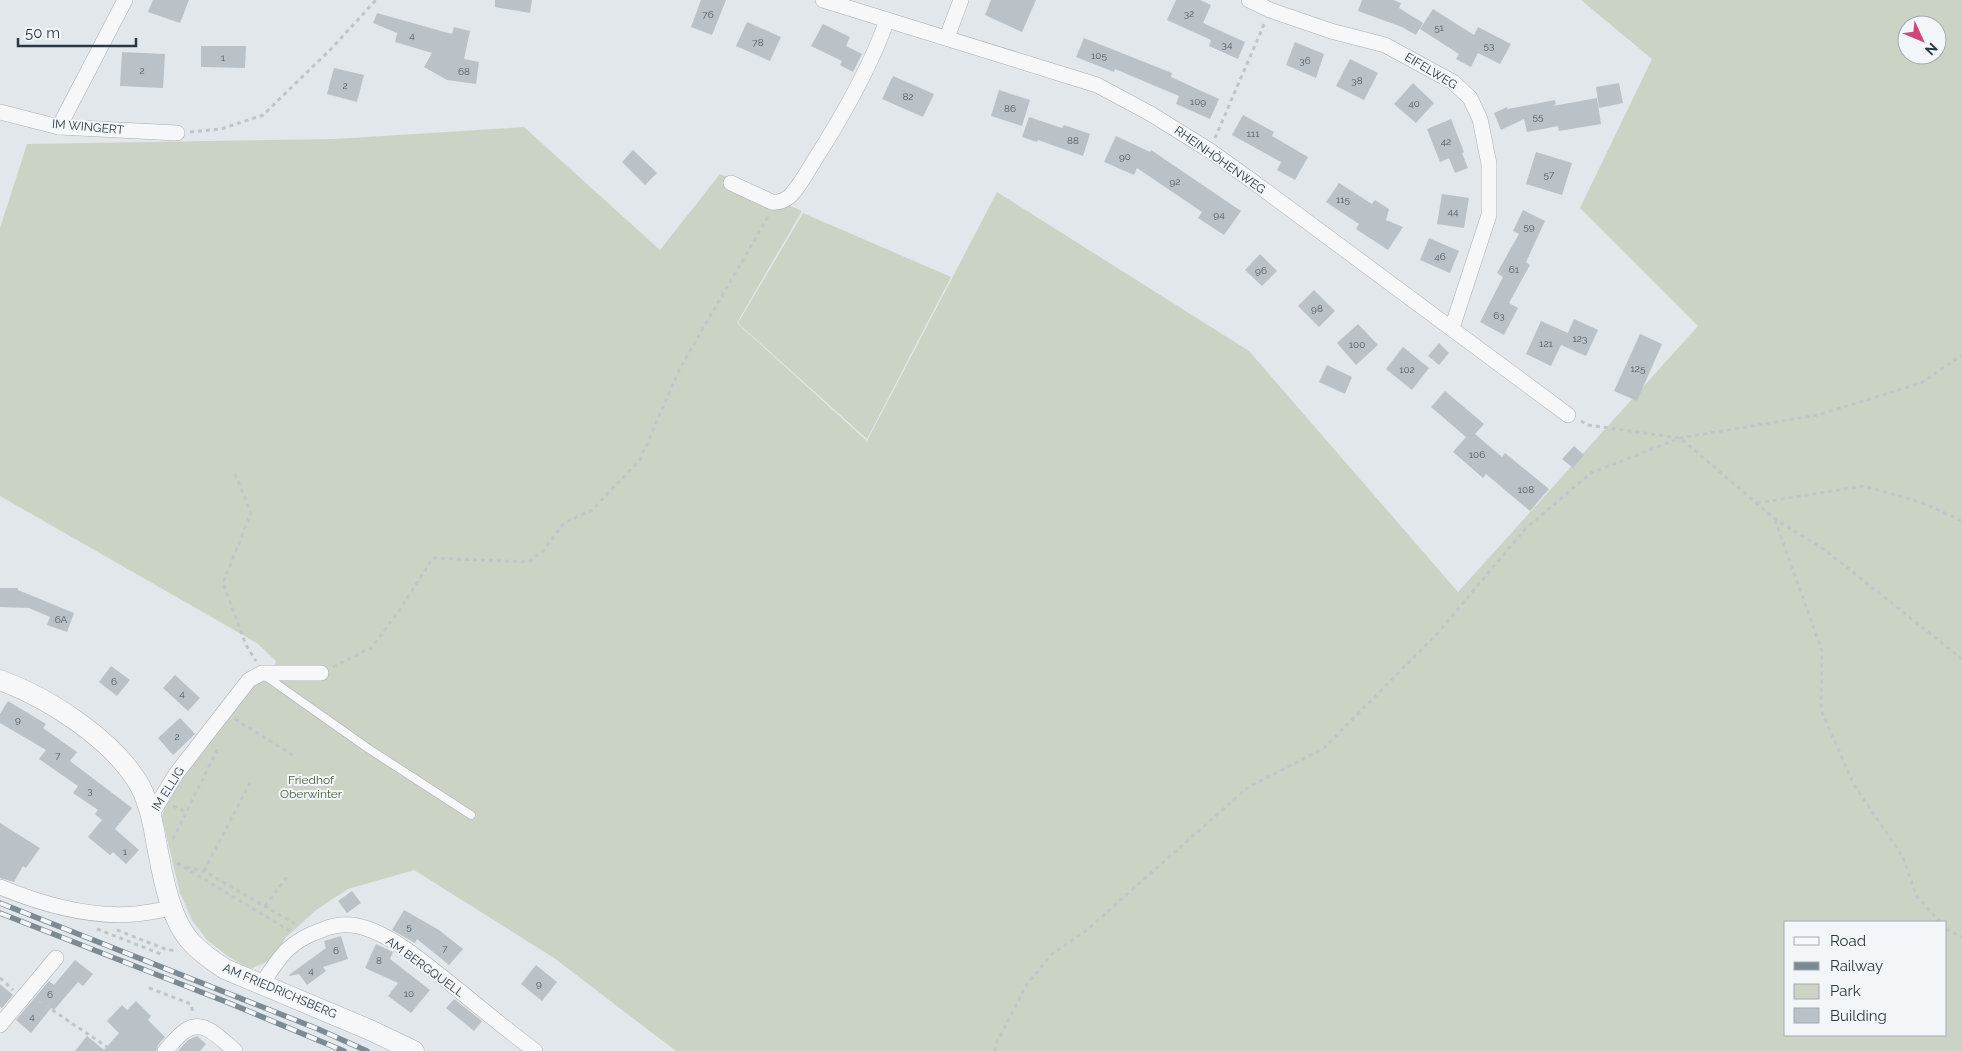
<svg xmlns="http://www.w3.org/2000/svg" width="1962" height="1051" viewBox="0 0 1962 1051" font-family="Raleway,sans-serif">
<rect width="100%" height="100%" fill="#e2e7eb"/>
<!-- green -->
<g fill="#cbd4c4" fill-rule="evenodd">
<path d="M1581 0H1962V1051H676L554 958 414 870 348 889 316 910 292 932 286 937 272 960 250 969 229 957 207 940 192 920 180 893 162 817 166 802 173 790 255 682 271 681 276 661 257 643 0 496V228L27 144 335 139 524 127 660 250 720 174 802 211 737 323 867 441 997 192 1249 351 1458 592 1698 326 1580 208 1652 59ZM1907 25H1937V55H1907ZM1786 922H1946V1035H1786Z"/>
<polygon points="803,213 951,277 867,439 738,323"/>
</g>
<!-- building -->
<g fill="#bac2c8">
<polygon points="153,0 189,0 180,23 148,12"/>
<polygon points="495,0 532,0 530,13 495,7"/>
<polygon points="701,0 726,0 712,35 691,27"/>
<polygon points="991,0 1036,0 1022,32 985,15"/>
<polygon points="1176,0 1200,0 1211,5 1203,23 1245,42 1238,59 1209,46 1211,40 1167,20"/>
<polygon points="1362,0 1393,0 1401,3 1399,8 1423,23 1416,35 1402,27 1358,11"/>
<polygon points="1433,9 1474,35 1478,27 1511,44 1500,64 1478,53 1471,67 1456,59 1459,54 1420,29"/>
<polygon points="377,13 452,34 454,27 470,31 464,59 479,62 476,84 447,80 424,67 432,53 395,42 397,33 373,23"/>
<polygon points="747,22 781,37 770,61 736,46"/>
<polygon points="823,24 850,37 846,46 862,54 853,72 840,65 842,61 811,46"/>
<polygon points="1084,38 1172,73 1171,77 1219,99 1210,119 1176,104 1179,96 1115,69 1114,72 1076,57"/>
<polygon points="1295,42 1324,54 1316,78 1286,65"/>
<polygon points="201,46 246,46 245,68 201,67"/>
<polygon points="122,52 165,54 163,88 120,86"/>
<polygon points="1350,59 1378,73 1364,100 1336,86"/>
<polygon points="334,68 364,75 357,102 327,94"/>
<polygon points="893,76 934,94 923,117 882,99"/>
<polygon points="1413,83 1434,103 1416,123 1394,104"/>
<polygon points="1619,83 1623,103 1599,108 1596,87"/>
<polygon points="999,90 1030,100 1022,126 991,116"/>
<polygon points="1597,98 1601,124 1559,131 1558,126 1527,132 1524,119 1501,130 1494,113 1507,107 1508,109 1555,100 1556,104 1553,106"/>
<polygon points="1243,115 1274,132 1272,136 1308,157 1295,180 1277,170 1281,162 1232,135"/>
<polygon points="1029,117 1062,128 1064,125 1090,134 1083,156 1038,140 1037,142 1022,137"/>
<polygon points="1451,119 1464,152 1462,153 1468,168 1455,173 1449,158 1440,162 1427,129"/>
<polygon points="1116,136 1150,152 1151,150 1241,211 1224,235 1198,218 1202,212 1137,168 1134,175 1104,162"/>
<polygon points="633,150 657,173 645,185 622,162"/>
<polygon points="1536,152 1572,163 1562,195 1526,184"/>
<polygon points="1339,183 1372,204 1375,200 1389,209 1386,220 1403,227 1388,250 1356,229 1359,224 1326,202"/>
<polygon points="1442,194 1469,198 1464,228 1437,224"/>
<polygon points="1523,210 1545,221 1526,262 1530,265 1509,303 1518,308 1504,335 1480,322 1503,277 1497,273 1519,234 1513,231"/>
<polygon points="1429,238 1459,251 1450,273 1420,260"/>
<polygon points="1260,254 1277,271 1262,286 1245,270"/>
<polygon points="1314,290 1335,311 1319,327 1298,306"/>
<polygon points="1574,319 1598,330 1586,356 1561,345 1551,366 1526,354 1541,321 1568,333"/>
<polygon points="1358,324 1378,345 1356,365 1337,343"/>
<polygon points="1640,334 1662,344 1637,401 1614,391"/>
<polygon points="1439,343 1449,353 1439,365 1428,356"/>
<polygon points="1403,347 1429,368 1412,390 1386,369"/>
<polygon points="1327,365 1352,377 1345,394 1319,382"/>
<polygon points="1445,391 1484,424 1475,434 1502,457 1505,453 1549,489 1530,511 1486,474 1483,478 1453,452 1466,437 1431,407"/>
<polygon points="1574,446 1584,455 1573,468 1562,459"/>
<polygon points="0,588 18,588 18,590 74,613 67,632 47,625 50,617 29,608 0,607"/>
<polygon points="111,666 130,680 117,696 99,682"/>
<polygon points="175,675 200,698 188,711 163,688"/>
<polygon points="8,701 46,724 43,728 77,752 70,761 132,808 115,829 139,850 126,864 113,852 110,855 88,837 102,820 95,814 98,810 73,793 78,786 39,759 46,750 0,723 0,714"/>
<polygon points="180,718 195,734 173,755 158,738"/>
<polygon points="0,823 40,848 26,868 23,866 14,882 0,878"/>
<polygon points="352,891 361,903 347,913 338,901"/>
<polygon points="404,910 439,930 463,949 449,965 417,939 415,943 392,930"/>
<polygon points="341,936 348,959 323,967 326,971 307,985 299,974 290,976 289,975 326,948 324,941"/>
<polygon points="376,944 393,952 390,959 430,990 411,1013 388,996 398,983 365,968"/>
<polygon points="75,960 93,974 83,986 78,982 54,1010 51,1008 31,1033 16,1020 49,981 54,985"/>
<polygon points="536,965 557,982 542,1001 521,984"/>
<polygon points="0,984 13,995 2,1008 0,1007"/>
<polygon points="454,999 482,1021 474,1031 446,1008"/>
<polygon points="136,1001 151,1016 148,1020 165,1037 158,1045 156,1051 75,1051 87,1036 104,1050 119,1033 107,1021 122,1005 127,1010"/>
<polygon points="197,1036 206,1044 200,1051 178,1051 188,1040"/>
</g>
<g fill="none" stroke-linecap="round" stroke-linejoin="round">
<defs>
<polyline id="service" points="264,675 369,749 471,815"/>
<g id="minor">
<polyline points="823,0 1097,85 1151,114 1209,150 1255,183 1568,415"/>
<polyline points="1249,0 1270,10 1331,31 1385,45 1453,82 1470,98 1480,119 1489,164 1489,215 1452,328"/>
<polyline points="947,37 961,0"/>
<polyline points="0,112 59,127 177,133"/>
<polyline points="59,127 125,0"/>
<path d="M731 183 772 202C779 203 785 200 790 196 800 186 807 172 814 161 842 117 870 69 887 20"/>
<polyline points="151,815 176,774 249,680 262,673 321,673"/>
<path d="M0 887C41 904 90 918 135 914 147 913 160 910 173 908"/>
<path d="M262 984C280 956 289 941 322 930 331 926 342 924 352 925 390 930 431 969 461 992 485 1012 510 1032 535 1051"/>
<polyline points="0,1025 56,958"/>
<path d="M165 1051C171 1045 177 1036 185 1031 203 1017 222 1040 235 1051"/>
</g>
<path id="tertiary" d="M0 680C49 698 114 740 140 786 149 803 153 822 156 841 162 872 169 919 192 943 202 954 213 961 225 969L370 1030 414 1051"/>
</defs>
<!-- service casing -->
<use href="#service" stroke="#a7afb5" stroke-width="9"/>
<!-- minor casing -->
<use href="#minor" stroke="#a7afb5" stroke-width="16"/>
<!-- tertiary casing -->
<use href="#tertiary" stroke="#a7afb5" stroke-width="21"/>
<!-- path -->
<g stroke="#c0c5ca" stroke-width="3" stroke-dasharray="4 4" stroke-linecap="butt">
<polyline points="190,132 221,129 263,115 331,49 376,0"/>
<polyline points="1215,138 1265,22"/>
<polyline points="1581,421 1588,425 1680,438 1775,519 1825,550 1962,659"/>
<polyline points="235,474 251,513 223,583 246,645 256,661"/>
<polyline points="1757,503 1864,486 1923,503 1962,521"/>
<polyline points="1775,520 1822,651 1821,710 1854,785 1903,857 1916,895 1940,922"/>
<polyline points="333,667 371,648 399,611 433,558 529,562 543,551 564,523 592,510 640,460 680,368 769,215"/>
<polyline points="235,719 294,756"/>
<polyline points="173,806 186,812"/>
<polyline points="173,839 219,746"/>
<polyline points="177,863 290,931"/>
<polyline points="186,867 204,871 297,925"/>
<polyline points="204,871 251,781"/>
<polyline points="265,906 287,877"/>
<polyline points="97,929 161,954"/>
<polyline points="1946,929 1962,937"/>
<polyline points="117,930 165,949 177,951"/>
<polyline points="0,978 13,990"/>
<polyline points="149,988 191,1004 193,1013"/>
<polyline points="39,1001 113,1051"/>
<polyline points="995,1051 995,1046 1027,984 1052,954 1087,930 1247,788 1324,748 1436,635 1526,528 1591,473 1680,438 1818,415 1921,383 1962,355"/>
</g>
<!-- service -->
<use href="#service" stroke="#f5f7f9" stroke-width="8"/>
<!-- minor -->
<use href="#minor" stroke="#f5f7f9" stroke-width="15"/>
<!-- tertiary -->
<use href="#tertiary" stroke="#f5f7f9" stroke-width="20"/>
<defs>
<g id="rail">
<polyline points="0,903 318,1029 367,1051"/>
<polyline points="0,913 229,1003 344,1051"/>
</g>
</defs>
<!-- rail casing -->
<use href="#rail" stroke="#7c8a94" stroke-width="5.5"/>
<!-- rail -->
<use href="#rail" stroke="#f2f6f8" stroke-width="4" stroke-dasharray="11" stroke-linecap="butt"/>
</g>
<g text-anchor="middle" dominant-baseline="central" stroke-width="4" stroke-linejoin="round" paint-order="stroke">
<!-- number labels -->
<g font-size="10" fill="#4e5a64">
<text x="1189" y="13">32</text>
<text x="708" y="14">76</text>
<text x="1439" y="27">51</text>
<text x="412" y="35">4</text>
<text x="758" y="42">78</text>
<text x="1227" y="44">34</text>
<text x="1489" y="45">53</text>
<text x="1099" y="55">105</text>
<text x="223" y="57">1</text>
<text x="1305" y="60">36</text>
<text x="142" y="70">2</text>
<text x="464" y="71">68</text>
<text x="1357" y="80">38</text>
<text x="345" y="85">2</text>
<text x="908" y="96">82</text>
<text x="1198" y="101">109</text>
<text x="1414" y="103">40</text>
<text x="1010" y="108">86</text>
<text x="1538" y="116">55</text>
<text x="1253" y="133">111</text>
<text x="1073" y="140">88</text>
<text x="1446" y="141">42</text>
<text x="1125" y="156">90</text>
<text x="1549" y="174">57</text>
<text x="1175" y="181">92</text>
<text x="1343" y="199">115</text>
<text x="1453" y="211">44</text>
<text x="1219" y="214">94</text>
<text x="1529" y="226">59</text>
<text x="1440" y="256">46</text>
<text x="1514" y="269">61</text>
<text x="1261" y="270">96</text>
<text x="1317" y="308">98</text>
<text x="1499" y="315">63</text>
<text x="1580" y="338">123</text>
<text x="1546" y="343">121</text>
<text x="1357" y="344">100</text>
<text x="1638" y="368">125</text>
<text x="1407" y="369">102</text>
<text x="1477" y="454">106</text>
<text x="1526" y="489">108</text>
<text x="61" y="619">6A</text>
<text x="114" y="681">6</text>
<text x="182" y="693">4</text>
<text x="18" y="719">9</text>
<text x="177" y="736">2</text>
<text x="58" y="755">7</text>
<text x="90" y="790">3</text>
<text x="125" y="851">1</text>
<text x="409" y="926">5</text>
<text x="445" y="948">7</text>
<text x="336" y="950">6</text>
<text x="379" y="960">8</text>
<text x="311" y="970">4</text>
<text x="539" y="983">9</text>
<text x="409" y="993">10</text>
<text x="50" y="994">6</text>
<text x="32" y="1016">4</text>
</g>
<!-- street labels -->
<g font-size="12" fill="#2a3843" stroke="#f2f6f8">
<text transform="translate(1431 71) rotate(31)">EIFELWEG</text>
<text transform="translate(88 127) rotate(5)">IM WINGERT</text>
<text transform="translate(1220 160) rotate(35)">RHEINHÖHENWEG</text>
<text transform="translate(168 789) rotate(-58)">IM ELLIG</text>
<text transform="translate(425 967) rotate(36)">AM BERGQUELL</text>
<text transform="translate(280 991) rotate(23)">AM FRIEDRICHSBERG</text>
</g>
<!-- park labels -->
<g font-size="12" fill="#475e38" stroke="#f2f6f8">
<text x="311" y="780">Friedhof<tspan x="311" dy="14">Oberwinter</tspan></text>
</g>
</g>
<!-- legend -->
<rect x="1784" y="921" width="162" height="115" fill="#f2f6f8" stroke="#a2aab0"/>
<rect x="1794" y="937" width="25" height="8" fill="#f5f7f9" stroke="#a2aab0"/>
<text x="1830" y="946" font-size="15" fill="#2a3843">Road</text>
<rect x="1794" y="962" width="25" height="8" fill="#7c8a94" stroke="#a2aab0"/>
<text x="1830" y="971" font-size="15" fill="#2a3843">Railway</text>
<rect x="1794" y="984" width="25" height="15" fill="#cbd4c4" stroke="#a2aab0"/>
<text x="1830" y="996" font-size="15" fill="#2a3843">Park</text>
<rect x="1794" y="1008" width="25" height="15" fill="#bac2c8" stroke="#a2aab0"/>
<text x="1830" y="1021" font-size="15" fill="#2a3843">Building</text>
<!-- north arrow -->
<g transform="translate(1922 40) rotate(134)"><circle r="24" fill="#f2f6f8" stroke="#a2aab0"/>
<path d="M0-4L9 19L0 12L-9 19Z" fill="#ce4978"/>
<text y="-8" font-size="14" font-weight="bold" text-anchor="middle" fill="#2a3843">N</text>
</g>
<!-- scale -->
<path d="M18 38v8h118v-8" fill="none" stroke="#2a3843" stroke-width="2.5"/>
<text x="25" y="38" font-size="15" fill="#2a3843" stroke="#f2f6f8" stroke-width="4" paint-order="stroke">50 m</text>
</svg>
